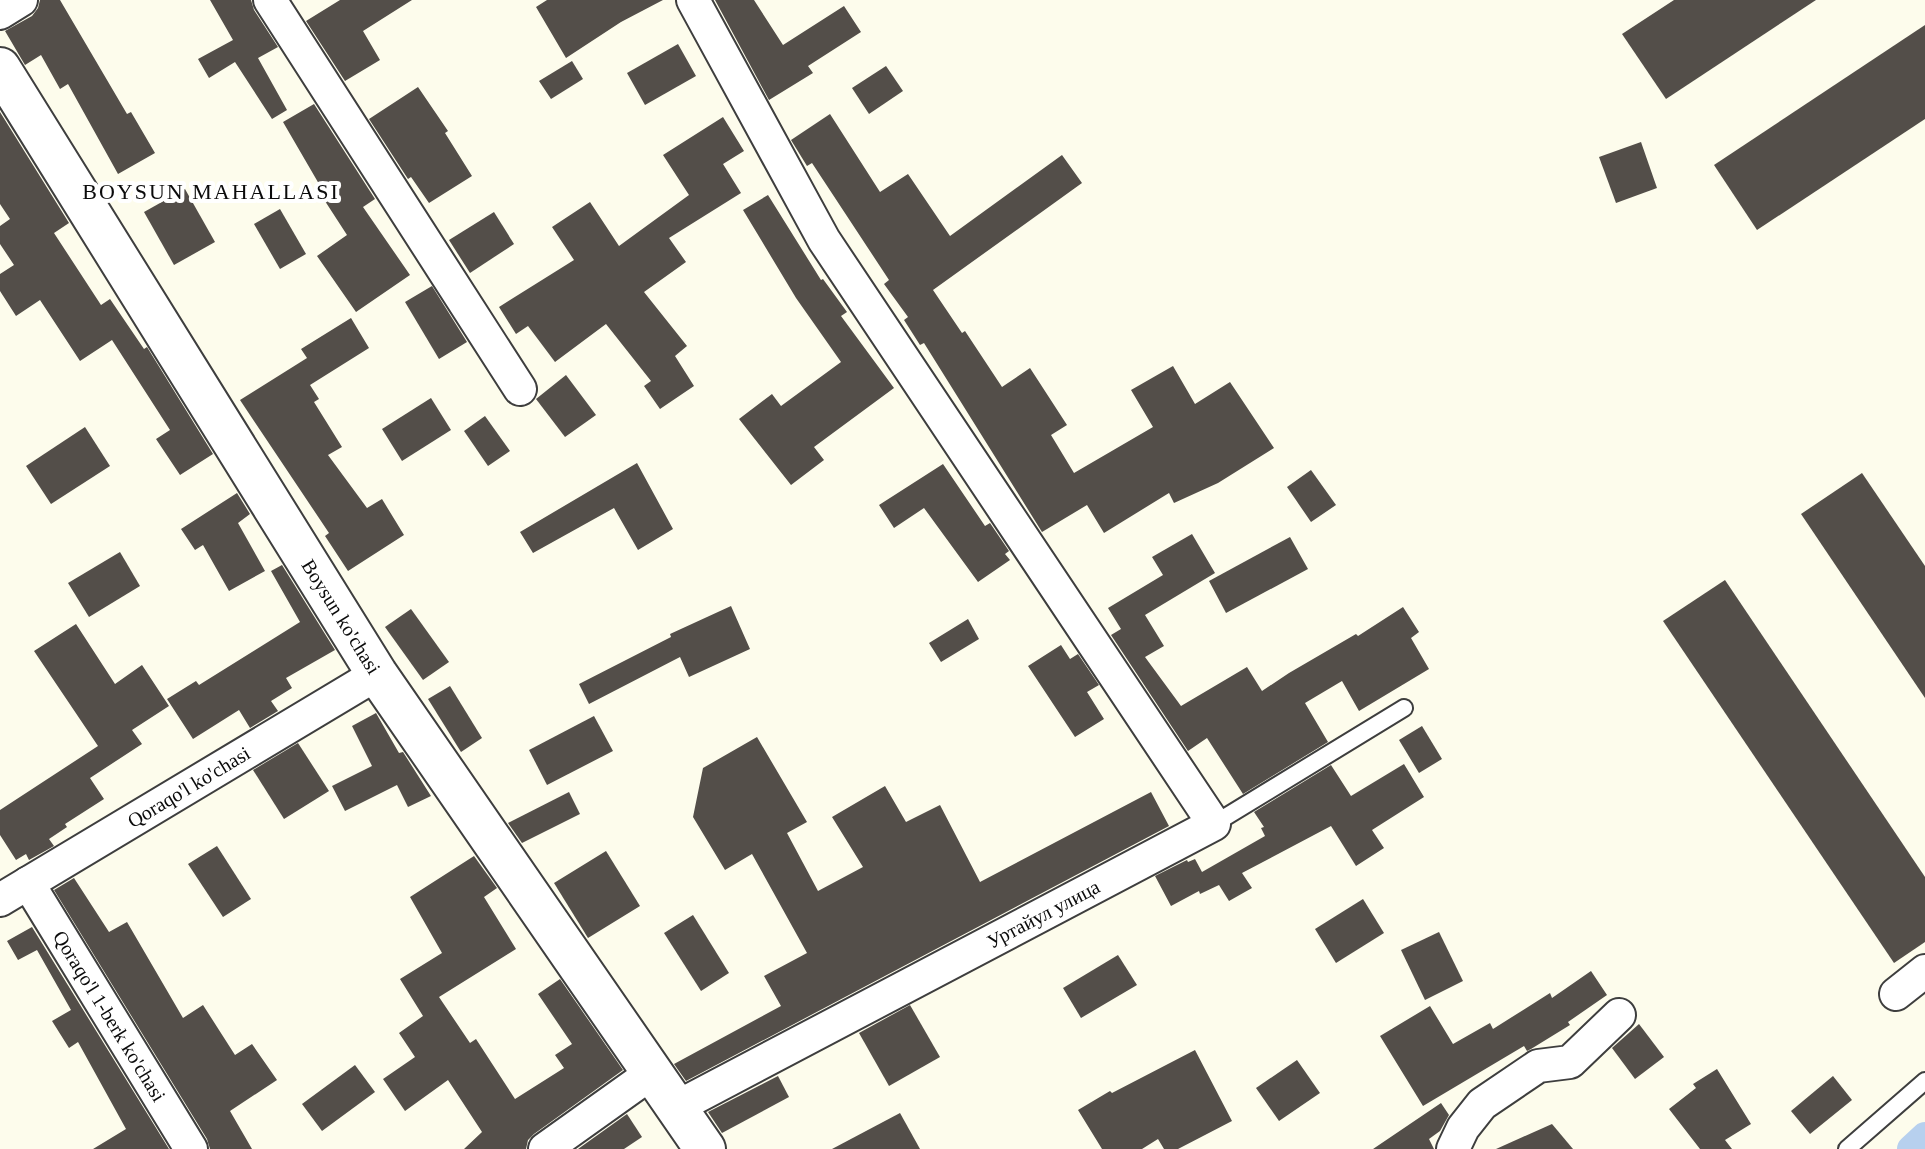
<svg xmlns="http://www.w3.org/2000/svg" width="1925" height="1149" viewBox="0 0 1925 1149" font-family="'Times New Roman',serif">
<rect width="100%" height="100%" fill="#fdfcec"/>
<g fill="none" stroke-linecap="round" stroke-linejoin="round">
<!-- canal -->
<polyline stroke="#b7d0ee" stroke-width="28" points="1911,1149 1925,1136"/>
</g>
<!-- building -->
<g fill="#534e49">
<polygon points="40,0 60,0 127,114 131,112 155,153 118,174 68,84 60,89 41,55 25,65 5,31 32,16 38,8"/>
<polygon points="210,0 251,0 254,10 278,47 258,58 287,110 272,119 235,62 209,78 198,59 233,40"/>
<polygon points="340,0 412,0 363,31 380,60 345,81 306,21"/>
<polygon points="547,0 663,0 621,22 566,58 536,7"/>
<polygon points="715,0 754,0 783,45 844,6 861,32 808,66 813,73 769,100"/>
<polygon points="1674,0 1816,0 1666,99 1622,34"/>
<polygon points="1925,25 1925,119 1757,230 1714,165"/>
<polygon points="678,44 696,76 645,105 627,73"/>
<polygon points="572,61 583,79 551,99 539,81"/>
<polygon points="886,66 903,91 869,114 852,88"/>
<polygon points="418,87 448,131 445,133 472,176 429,203 411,177 408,179 369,119"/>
<polygon points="314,104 375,199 363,207 410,275 356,312 317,256 347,235 323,198 326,196 283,122"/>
<polygon points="0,112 69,223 54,233 101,305 110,299 144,349 147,347 213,454 180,475 156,439 170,430 112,340 80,361 40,300 16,316 0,291 0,274 14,265 0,244 0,226 10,219 0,204"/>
<polygon points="830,114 880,192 908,174 950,236 1062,155 1082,183 933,290 962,333 965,331 1002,387 1030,368 1067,425 1051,435 1074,473 1153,427 1131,390 1173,366 1195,404 1230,382 1274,448 1218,483 1174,503 1169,493 1104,533 1087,505 1042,532 924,343 920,345 904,320 908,317 884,284 889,280 812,163 807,166 791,140"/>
<polygon points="723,117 744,151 723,164 741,193 669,238 686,262 644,292 687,346 675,356 694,386 660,409 644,386 651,381 606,324 555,362 528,326 516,334 499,307 574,260 552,227 590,202 619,246 689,195 663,155"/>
<polygon points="1641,142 1657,188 1616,203 1599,157"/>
<polygon points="185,189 215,242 174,265 144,212"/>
<polygon points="768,195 821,280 823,279 847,312 841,316 894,388 814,447 824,460 791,485 739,419 772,394 781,406 841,362 796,298 743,210"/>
<polygon points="280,209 306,254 280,269 254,224"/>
<polygon points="494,212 514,244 470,273 449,240"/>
<polygon points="432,286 467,342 439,359 405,302"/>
<polygon points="351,318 369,348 310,385 319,399 314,402 342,447 328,455 367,508 382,499 404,535 348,571 325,536 329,533 240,400 307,358 301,349"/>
<polygon points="566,375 596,415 565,437 536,399"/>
<polygon points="431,398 451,430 402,461 382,429"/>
<polygon points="485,416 510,451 488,466 464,431"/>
<polygon points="85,427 110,466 51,504 26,466"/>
<polygon points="637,463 673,529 638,550 614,508 533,553 520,532"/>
<polygon points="943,464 985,526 990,523 1009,551 1005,554 1010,560 978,582 924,508 894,528 879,505"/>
<polygon points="1311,470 1336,505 1311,522 1287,487"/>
<polygon points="1862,473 1925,566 1925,698 1801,514"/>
<polygon points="237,493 250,514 238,523 265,571 229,591 203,545 195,550 181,529"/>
<polygon points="1192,534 1215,573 1145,615 1164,646 1145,657 1181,706 1247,667 1262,691 1289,673 1356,634 1358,636 1403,607 1419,632 1411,638 1429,669 1359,711 1342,681 1305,703 1328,742 1243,794 1207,738 1188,751 1111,635 1121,629 1108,608 1163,575 1152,557"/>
<polygon points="1290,537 1308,569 1226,613 1209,581"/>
<polygon points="120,552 140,586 89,617 68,583"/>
<polygon points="282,565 335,650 286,678 292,688 271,701 278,711 250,728 239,710 193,739 167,699 196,681 199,685 300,622 271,571"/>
<polygon points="1725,580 1925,877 1925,942 1894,963 1663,621"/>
<polygon points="731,606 750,649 689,677 680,657 589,704 579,684 671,637 670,634"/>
<polygon points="411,609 449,662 423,680 385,627"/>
<polygon points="968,619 979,639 941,662 929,643"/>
<polygon points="76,624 115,684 142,665 169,706 132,730 142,744 90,778 104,799 65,824 67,827 49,839 54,846 29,860 26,854 16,860 0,835 0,810 98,746 34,651"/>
<polygon points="1061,645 1070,659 1078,654 1099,685 1087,692 1104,719 1075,737 1028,666"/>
<polygon points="450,686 482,738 461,752 428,699"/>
<polygon points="376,713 399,753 403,752 431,796 408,807 397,785 345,811 332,786 372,766 352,726"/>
<polygon points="594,716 613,751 547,785 529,750"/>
<polygon points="1422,726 1442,759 1419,773 1399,740"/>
<polygon points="757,737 807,822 787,833 818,891 863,867 832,817 885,786 906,822 940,805 980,882 1151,792 1169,826 686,1081 674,1064 781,1006 764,976 807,953 752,854 725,870 693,817 703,768"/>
<polygon points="298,743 329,791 284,819 253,770"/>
<polygon points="1404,764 1424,797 1372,830 1384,848 1356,866 1331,826 1242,873 1252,888 1229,901 1219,885 1200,894 1199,891 1171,906 1155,876 1187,860 1188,862 1195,859 1202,872 1265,836 1261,828 1264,827 1254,812 1331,765 1351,796"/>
<polygon points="569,792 580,814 522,843 508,823"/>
<polygon points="217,846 251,899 223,917 188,864"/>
<polygon points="606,851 640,906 588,938 554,883"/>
<polygon points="474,856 497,888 484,897 516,949 439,997 470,1043 476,1039 515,1099 564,1068 555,1055 572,1044 538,994 560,979 623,1070 534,1134 528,1140 526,1149 464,1149 482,1132 448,1080 405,1111 383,1079 415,1057 399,1033 423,1016 400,979 442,953 410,897"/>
<polygon points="74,878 109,932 127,922 183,1018 203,1005 235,1055 252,1044 277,1080 230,1111 252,1149 210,1149 207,1139 54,890"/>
<polygon points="1363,899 1384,933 1336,963 1315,929"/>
<polygon points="693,915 729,973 701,991 664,933"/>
<polygon points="32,927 169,1149 93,1149 126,1129 78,1042 69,1048 52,1021 71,1010 37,950 18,960 7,941"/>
<polygon points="1439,932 1463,981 1425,1000 1401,950"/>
<polygon points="1118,955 1137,985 1081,1018 1063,988"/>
<polygon points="1591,971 1607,995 1568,1022 1570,1025 1531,1049 1527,1051 1524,1046 1423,1106 1380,1036 1430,1006 1453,1044 1490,1023 1493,1029 1550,993 1552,998"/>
<polygon points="910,1005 940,1057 889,1086 859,1033"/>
<polygon points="1639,1024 1664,1057 1635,1079 1612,1048"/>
<polygon points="1195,1050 1232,1121 1178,1149 1164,1149 1158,1139 1142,1149 1102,1149 1078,1110 1110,1091 1112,1093"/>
<polygon points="1297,1060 1320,1093 1279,1121 1256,1088"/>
<polygon points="355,1065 375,1092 322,1131 302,1104"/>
<polygon points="1717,1069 1751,1124 1725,1140 1732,1149 1700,1149 1669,1109 1696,1088 1693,1084"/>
<polygon points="778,1076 789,1097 722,1133 708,1112"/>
<polygon points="1833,1076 1852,1100 1810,1134 1791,1111"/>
<polygon points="1441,1103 1449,1115 1440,1131 1429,1139 1434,1149 1373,1149"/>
<polygon points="900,1113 920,1149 832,1149"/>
<polygon points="627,1114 642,1137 624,1149 578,1149"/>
<polygon points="1552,1124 1573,1149 1496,1149"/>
</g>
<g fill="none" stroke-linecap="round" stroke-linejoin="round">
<defs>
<g id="service">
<polyline points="1214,824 1404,708"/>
<polyline points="1847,1149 1925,1081"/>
</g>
<g id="minor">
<polyline points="270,0 520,389"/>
<polyline points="0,13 21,0"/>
<path id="s1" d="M28 883 191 1149"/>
<path id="s2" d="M0 900 377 674"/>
<polyline points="1896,994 1925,971"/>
<path id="s3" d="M677 1107 1214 824 824 240 693 0"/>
<polyline points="545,1149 653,1072"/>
<polyline points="1453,1149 1463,1128 1482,1104 1538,1066 1570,1062 1619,1015"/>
</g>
<g id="tertiary">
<path id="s4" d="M0 68 377 674 705 1149"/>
</g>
</defs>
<!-- service casing -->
<use href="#service" stroke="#3e3e3e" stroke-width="20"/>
<!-- minor casing -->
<use href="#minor" stroke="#3e3e3e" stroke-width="36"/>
<!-- tertiary casing -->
<use href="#tertiary" stroke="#3e3e3e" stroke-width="44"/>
<!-- service -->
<use href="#service" stroke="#fff" stroke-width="16"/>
<!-- minor -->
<use href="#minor" stroke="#fff" stroke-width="32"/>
<!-- tertiary -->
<use href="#tertiary" stroke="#fff" stroke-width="40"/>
</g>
<g text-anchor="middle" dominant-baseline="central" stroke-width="8" stroke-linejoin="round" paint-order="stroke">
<!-- street labels -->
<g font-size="20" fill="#0b0b0b" stroke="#fff">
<text stroke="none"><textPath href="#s4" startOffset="646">Boysun ko'chasi</textPath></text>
<text stroke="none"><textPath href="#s2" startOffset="220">Qoraqo'l ko'chasi</textPath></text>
<text stroke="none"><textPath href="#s3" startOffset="414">Уртайул улица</textPath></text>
<text stroke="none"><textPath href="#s1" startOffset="156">Qoraqo'l 1-berk ko'chasi</textPath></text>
</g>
<!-- neighbourhood labels -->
<g font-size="22" letter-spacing="2" fill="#0b0b0b" stroke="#fff">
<text x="211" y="191">BOYSUN MAHALLASI</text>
</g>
</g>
</svg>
